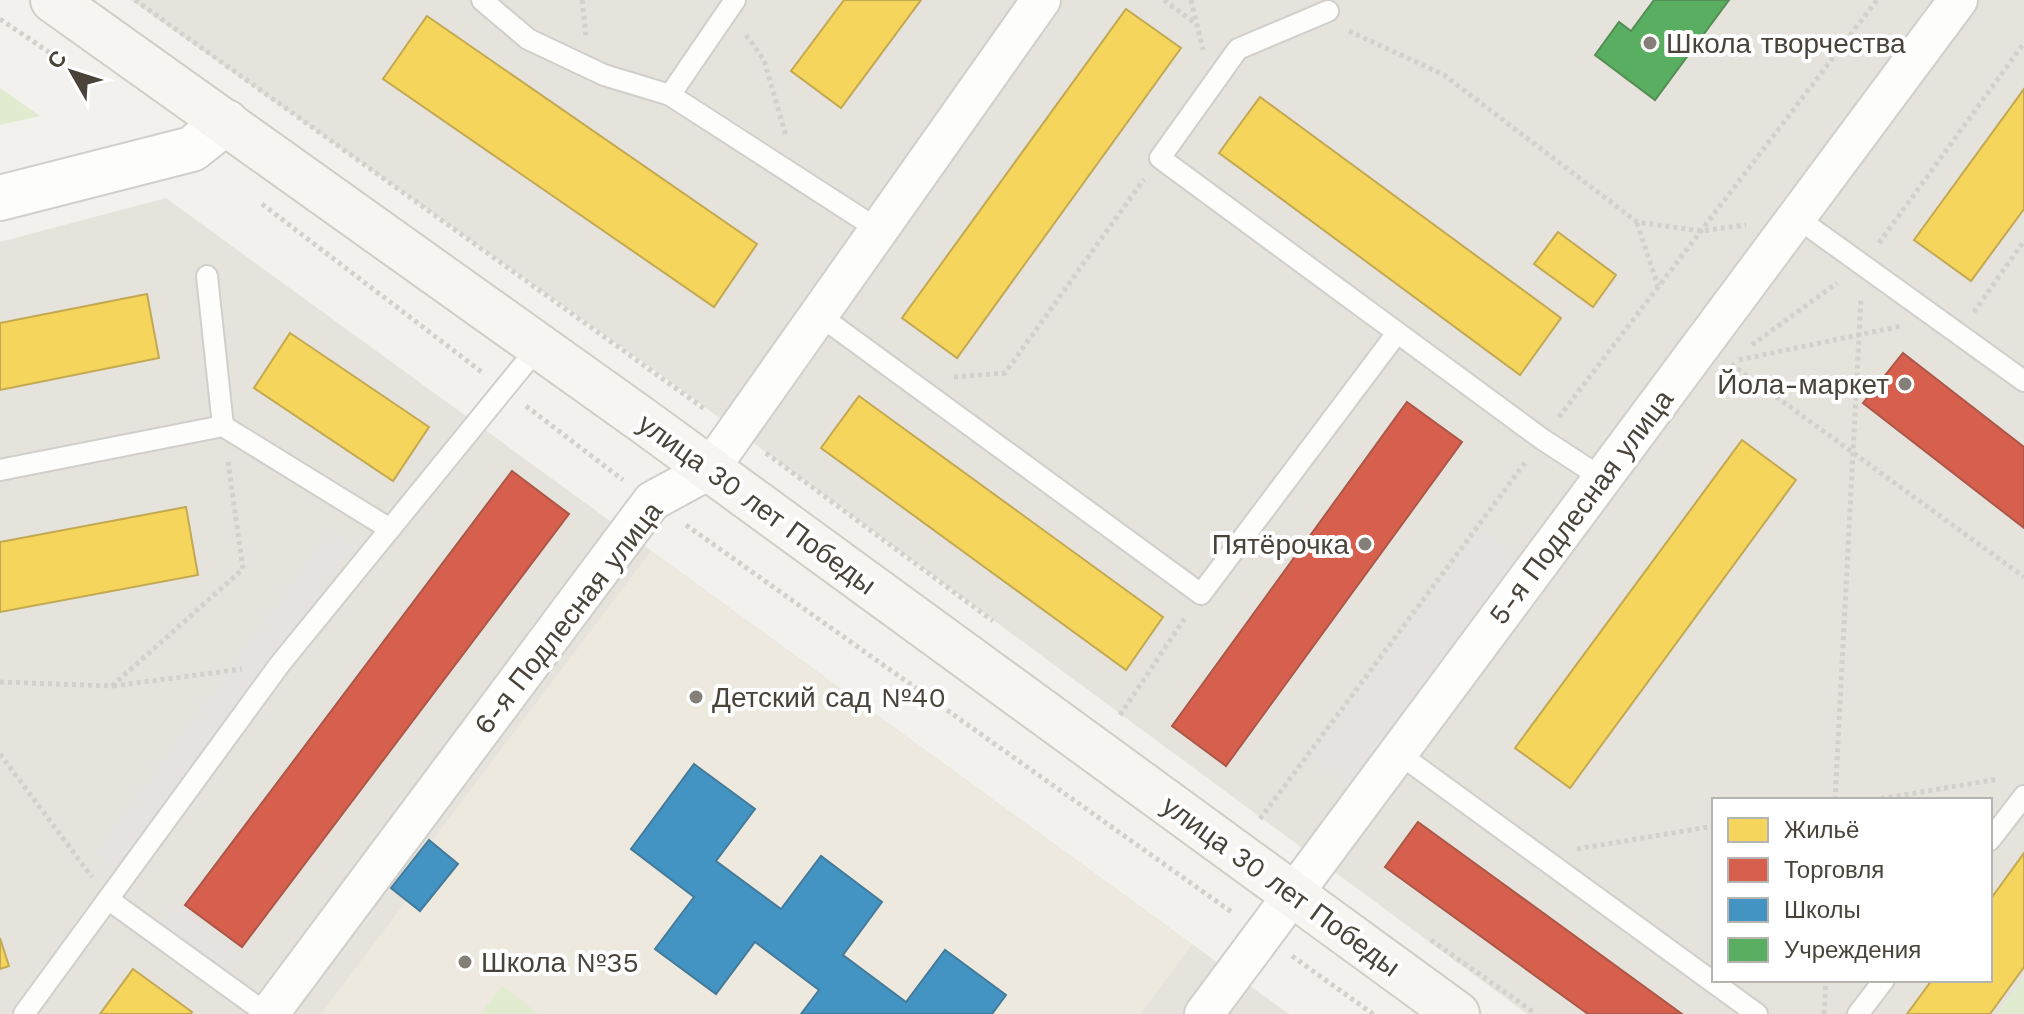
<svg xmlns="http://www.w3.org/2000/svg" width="2024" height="1014" viewBox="0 0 2024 1014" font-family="'Work Sans',sans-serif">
<rect width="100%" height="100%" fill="#f3f1ee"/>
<!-- residential -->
<g fill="#e6e3dc" fill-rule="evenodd">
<path d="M131 0H2024V977L1997 1014H1527L664 377ZM1714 800H1990V980H1714Z"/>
<polygon points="166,198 1192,944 1289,1014 0,1014 0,242"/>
</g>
<!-- education -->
<polygon fill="#ede9de" points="651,551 1192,944 1141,1014 321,1014 407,900 458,864 431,842"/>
<!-- green -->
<g fill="#e0ebd0">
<polygon points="0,88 40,116 0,125"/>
<polygon points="2024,977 2024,1014 1997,1014"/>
<polygon points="502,986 539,1014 481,1014"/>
</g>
<!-- parking -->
<g fill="#e5e2df">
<polygon points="1478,527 1536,568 1365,797 1306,757"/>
<polygon points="330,529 354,547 117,871 94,854"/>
<polygon points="177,904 245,956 230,976 161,924"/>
</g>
<!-- homes -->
<g fill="#f6d55c" stroke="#c2a952" stroke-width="2">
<polygon points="844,0 921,0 841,108 791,71"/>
<polygon points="1126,9 1181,48 957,358 902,318"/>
<polygon points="427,16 757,244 714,307 383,79"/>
<polygon points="2024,89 2024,209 1971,281 1914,240"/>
<polygon points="1260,97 1561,318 1520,375 1219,153"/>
<polygon points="1558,232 1616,275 1593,307 1534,264"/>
<polygon points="147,294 159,358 0,390 0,323"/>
<polygon points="290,333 429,427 393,481 254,388"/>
<polygon points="859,396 1163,617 1126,670 821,448"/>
<polygon points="1742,440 1796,480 1570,788 1515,748"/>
<polygon points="186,507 198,575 0,612 0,542"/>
<polygon points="2024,853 2024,967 1990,1014 1907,1014 1932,980 1990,980 1990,900"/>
<polygon points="0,938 9,966 0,969"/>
<polygon points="133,969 192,1012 191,1014 100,1014"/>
</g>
<!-- shops -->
<g fill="#d6604d" stroke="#ac5747" stroke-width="2">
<polygon points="1903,353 2024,447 2024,528 1863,403"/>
<polygon points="1407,402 1462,442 1226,766 1172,726"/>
<polygon points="512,471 569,514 242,947 185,905"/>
<polygon points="1418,822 1682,1014 1588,1014 1385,867"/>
</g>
<!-- schools -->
<g fill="#4393c3" stroke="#457b9a" stroke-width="2">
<polygon points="694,764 755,809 716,861 781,909 821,856 882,902 843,955 906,1002 945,950 1006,995 992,1014 801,1014 819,990 755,942 716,994 655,949 694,897 631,849"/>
<polygon points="429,840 458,864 420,911 391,888"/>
</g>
<!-- public -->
<polygon fill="#5aae61" stroke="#558e55" stroke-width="2" points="1654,0 1729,0 1655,100 1595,55 1619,22 1631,31"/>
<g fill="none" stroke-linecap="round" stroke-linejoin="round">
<defs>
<g id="service">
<polyline points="482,0 528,39 604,75 670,95 879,230"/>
<polyline points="1328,11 1238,49 1160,158 1542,439 1602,478"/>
<polyline points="670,95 735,0"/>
<polyline points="1796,217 2024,381"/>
<polyline points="819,315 1201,594 1397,333"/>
<polyline points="0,470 223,426"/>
<polyline points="390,529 539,346"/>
<polyline points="1398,753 1757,1014"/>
<polyline points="1990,840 2024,796"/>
<polyline points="109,900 267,1014"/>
<polyline points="24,1014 280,664 390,529 223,426 207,276"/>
<polyline points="1858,1014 1884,980"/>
</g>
<g id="minor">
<polyline points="269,1014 652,501 709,470 1041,0"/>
<polyline points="1204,1014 1958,0"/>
</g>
<polyline id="tertiary" points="0,198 192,149 226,122"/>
<polyline id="secondary" points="53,0 645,422 1457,1014"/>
</defs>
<!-- service casing -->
<use href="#service" stroke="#d1cfcb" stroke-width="24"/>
<!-- minor casing -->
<use href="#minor" stroke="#d1cfcb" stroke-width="42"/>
<!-- tertiary casing -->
<use href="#tertiary" stroke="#d1cfcb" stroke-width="48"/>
<!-- secondary casing -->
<use href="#secondary" stroke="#d1cec5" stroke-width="48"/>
<!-- path -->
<g stroke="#d3d1cc" stroke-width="5" stroke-dasharray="4 4" stroke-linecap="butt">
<polyline points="135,0 706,410"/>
<polyline points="582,0 586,35"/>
<polyline points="1164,0 1195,23"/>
<polyline points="1191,0 1203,50"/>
<polyline points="0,19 65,63"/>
<polyline points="1349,31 1444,75 1637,222 1701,231 1746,225"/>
<polyline points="746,35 764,60 786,136"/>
<polyline points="262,204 483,373"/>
<polyline points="1637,223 1658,286"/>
<polyline points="1879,243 2024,43"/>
<polyline points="1974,312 2024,241"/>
<polyline points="1752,345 1837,283"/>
<polyline points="1739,360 1901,326"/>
<polyline points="1731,364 2024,577"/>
<polyline points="954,377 1005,373 1144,179"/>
<polyline points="526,406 623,480"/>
<polyline points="1559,417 1877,0"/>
<polyline points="766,453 993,621"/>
<polyline points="686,525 1233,913"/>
<polyline points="0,682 112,686 243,569 228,462"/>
<polyline points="113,686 242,669"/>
<polyline points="1120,715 1185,618"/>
<polyline points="0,754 92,877"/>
<polyline points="1835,800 1861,298"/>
<polyline points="1873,800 1999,779"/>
<polyline points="1260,819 1527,460"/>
<polyline points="1577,849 1714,826"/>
<polyline points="1431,940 1536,1014"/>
<polyline points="1292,956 1373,1014"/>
<polyline points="1824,1014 1826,980"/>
</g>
<!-- service -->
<use href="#service" stroke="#fdfdfc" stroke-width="20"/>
<!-- minor -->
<use href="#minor" stroke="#fdfdfc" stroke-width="38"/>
<!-- tertiary -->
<use href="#tertiary" stroke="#fdfdfc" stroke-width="44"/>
<!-- secondary -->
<use href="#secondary" stroke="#f6f5f1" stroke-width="44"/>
</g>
<!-- markers -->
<g fill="#848079" stroke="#fff" stroke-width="3">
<circle cx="1650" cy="43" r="8"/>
<circle cx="1905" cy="384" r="8"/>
<circle cx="1365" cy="544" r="8"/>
<circle cx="696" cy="697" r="8"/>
<circle cx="465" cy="962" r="8"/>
</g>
<g text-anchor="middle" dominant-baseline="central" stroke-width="8" stroke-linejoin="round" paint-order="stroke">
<!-- poi labels -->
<g font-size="28" fill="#49433a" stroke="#fff" text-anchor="start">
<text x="1666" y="43">Школа творчества</text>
<text x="1889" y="384" text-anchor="end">Йола-маркет</text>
<text x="1349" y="544" text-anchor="end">Пятёрочка</text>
<text x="712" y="697">Детский сад №40</text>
<text x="481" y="962">Школа №35</text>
</g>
<!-- street labels -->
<g font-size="28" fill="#49433a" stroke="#fff">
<text transform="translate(757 504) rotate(36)">улица 30 лет Победы</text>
<text transform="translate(1581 507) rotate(-53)">5-я Подлесная улица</text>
<text transform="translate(568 618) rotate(-52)">6-я Подлесная улица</text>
<text transform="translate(1281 886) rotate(36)">улица 30 лет Победы</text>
</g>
</g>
<!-- legend -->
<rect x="1712" y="798" width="280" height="184" fill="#ffffff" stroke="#b6b4b0" stroke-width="2"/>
<rect x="1728" y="818" width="40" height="24" fill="#f6d55c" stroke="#b6b4b0" stroke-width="2"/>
<text x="1784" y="838" font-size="24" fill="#49433a">Жильё</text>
<rect x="1728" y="858" width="40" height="24" fill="#d6604d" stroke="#b6b4b0" stroke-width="2"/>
<text x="1784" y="878" font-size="24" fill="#49433a">Торговля</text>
<rect x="1728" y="898" width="40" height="24" fill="#4393c3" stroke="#b6b4b0" stroke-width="2"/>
<text x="1784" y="918" font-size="24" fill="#49433a">Школы</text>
<rect x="1728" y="938" width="40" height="24" fill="#5aae61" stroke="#b6b4b0" stroke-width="2"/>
<text x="1784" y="958" font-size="24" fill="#49433a">Учреждения</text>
<!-- north arrow -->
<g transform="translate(72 72) rotate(309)" stroke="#ffffff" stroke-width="6" paint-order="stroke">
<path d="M0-6L14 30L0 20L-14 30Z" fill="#49433a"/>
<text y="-12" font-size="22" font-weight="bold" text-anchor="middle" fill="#49433a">С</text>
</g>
</svg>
